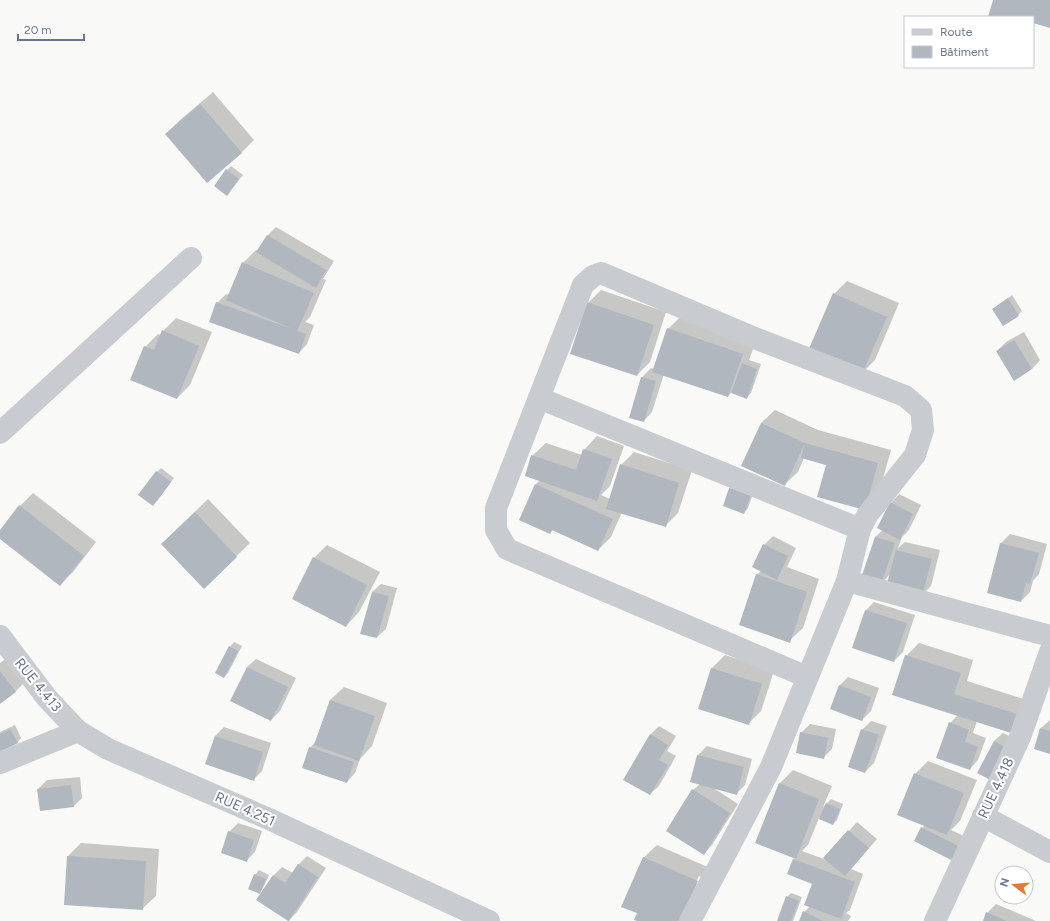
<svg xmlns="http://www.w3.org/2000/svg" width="1050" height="921" viewBox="0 0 1050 921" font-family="Figtree,sans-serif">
<rect width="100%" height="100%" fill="#f9faf8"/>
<!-- shadow -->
<g fill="#0003">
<polygon points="213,92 254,140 241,153 166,134 179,121"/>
<polygon points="231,166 243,175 231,190 227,170"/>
<polygon points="276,227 334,261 323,279 326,280 310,317 305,322 314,325 307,344 299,353 217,303 226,294 229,295 243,263 256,250 259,251 268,235"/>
<polygon points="847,281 899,303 875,360 862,373 834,294"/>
<polygon points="601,290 666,312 650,362 637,375 588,303"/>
<polygon points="1012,295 1022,311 1018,315 993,309"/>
<polygon points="681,316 756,341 749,360 761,364 751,393 747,397 732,392 728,396 664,374 652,412 644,421 630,417 642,377 651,368 654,369 668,329"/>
<polygon points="176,318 212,332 190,385 177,398 145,347 158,334 161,335 163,331"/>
<polygon points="1024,332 1040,360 1032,369 997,351 1006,342"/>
<polygon points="775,410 818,430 891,450 878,496 865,509 827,464 804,458 798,472 784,485 761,423"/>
<polygon points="597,436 624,446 610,486 601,495 610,499 621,465 634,452 692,470 678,513 665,526 622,512 611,537 598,550 553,530 550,533 520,520 536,484 540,480 532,456 546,443 582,455 584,450"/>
<polygon points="161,468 174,478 157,501 157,472"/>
<polygon points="734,484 754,491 748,508 744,513 730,488"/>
<polygon points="33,493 96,542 73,572 60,585 0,538 0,532 20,506"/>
<polygon points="899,494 921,505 909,530 902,537 898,548 905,542 940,550 931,586 922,595 890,574 881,584 875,537 883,530 891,503"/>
<polygon points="208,499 250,543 204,588 175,531"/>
<polygon points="1010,534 1047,544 1039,574 1033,581 1030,592 1021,601 988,592 1001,543"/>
<polygon points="773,536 796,548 787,567 819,579 803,628 789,641 756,575 761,571 764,545"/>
<polygon points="327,545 380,572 359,612 346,626 314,558"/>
<polygon points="381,584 397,588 386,629 377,637 372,592"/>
<polygon points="874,602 915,615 903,652 894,661 866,610"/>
<polygon points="234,642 242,646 228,673 224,677 230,647"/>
<polygon points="919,643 973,660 967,681 1030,701 1024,719 977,721 973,733 986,738 978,760 970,769 950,723 958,715 906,656"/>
<polygon points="725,655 774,671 761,711 748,724 712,668"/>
<polygon points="6,659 24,683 15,692 0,702 0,663"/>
<polygon points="256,659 296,678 280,711 271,720 247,667"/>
<polygon points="848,677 879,688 871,711 862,720 839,686"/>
<polygon points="344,687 387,703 372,746 360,759 355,773 347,782 310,748 316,741 330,700"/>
<polygon points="1050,720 1050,753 1041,728"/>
<polygon points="871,721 887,726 874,763 865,772 862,730"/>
<polygon points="810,724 836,729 832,749 823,758 801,733"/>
<polygon points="15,725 21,738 17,743 0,751 0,732"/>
<polygon points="659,726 676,736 667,751 676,756 659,786 650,794 650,735"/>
<polygon points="224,727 271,743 262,771 254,779 207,763 215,736"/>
<polygon points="1003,733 1027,745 1002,784 994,741"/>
<polygon points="707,746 752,759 745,785 736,794 712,787 738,804 712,845 704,854 693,790 700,784 691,781 698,755"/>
<polygon points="928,761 977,780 960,821 951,830 968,838 952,860 922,828 925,825 915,774"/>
<polygon points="793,770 832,786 823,807 831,799 843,804 837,820 833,824 819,818 808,845 802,851 824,859 857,822 877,839 851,869 863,874 850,910 846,913 851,916 848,921 800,921 804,912 810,906 814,883 794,860 795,858 757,842 780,783"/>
<polygon points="80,777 82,798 74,806 38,789 47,780"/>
<polygon points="238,823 262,831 255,852 247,860 229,832"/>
<polygon points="81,843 159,849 156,896 142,909 67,857"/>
<polygon points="657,845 710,868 682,921 701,877 699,876 679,921 640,921 638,913 643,858"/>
<polygon points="307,856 326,868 297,912 289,920 258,900 274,875 282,867 293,873 298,865"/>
<polygon points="259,870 269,875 263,888 259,892 255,875"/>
<polygon points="791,893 802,897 793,921 778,921 787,897"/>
<polygon points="996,904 1036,921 984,921 987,913"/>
</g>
<!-- building -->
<g fill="#b0b7be">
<polygon points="993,0 1050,0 1050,28 1033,23 1033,17 988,17"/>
<polygon points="200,104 242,153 207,183 165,134"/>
<polygon points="226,169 239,179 227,196 214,186"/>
<polygon points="267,235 326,270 316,288 256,252"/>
<polygon points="242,262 314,293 297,331 306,334 299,354 209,322 216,302 292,329 226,300"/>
<polygon points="833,293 887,317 862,374 808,351"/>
<polygon points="1008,298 1019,316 1003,326 992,309"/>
<polygon points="587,302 654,325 637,376 570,354"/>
<polygon points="667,328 743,354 728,397 652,372"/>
<polygon points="162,330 199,346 177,399 130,380 144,346 154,350"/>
<polygon points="1014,340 1032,369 1014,381 996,351"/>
<polygon points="742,363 757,369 747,399 731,393"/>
<polygon points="641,377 656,381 644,422 629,418"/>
<polygon points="761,423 805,443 785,486 741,466"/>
<polygon points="805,443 878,463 865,510 817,497 826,465 801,458"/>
<polygon points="583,449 612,459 597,501 525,476 531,455 576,470"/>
<polygon points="620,464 679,483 666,527 606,509"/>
<polygon points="156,471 171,482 153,506 138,495"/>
<polygon points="535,484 613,519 598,551 552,530 550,534 519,520"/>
<polygon points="729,488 751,495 744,514 723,506"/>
<polygon points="890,502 913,514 900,540 877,528"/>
<polygon points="19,505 84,556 60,586 0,539 0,530"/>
<polygon points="195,512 237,557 204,589 161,544"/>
<polygon points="875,537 895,543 881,585 861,578"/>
<polygon points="1000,543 1039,553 1030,584 1026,583 1021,602 987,593"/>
<polygon points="763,544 788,556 777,580 752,567"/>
<polygon points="896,550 932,559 922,596 886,587"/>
<polygon points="313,557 367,585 346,627 292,599"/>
<polygon points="756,574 807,592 790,643 739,625"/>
<polygon points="372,592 389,596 377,638 360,634"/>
<polygon points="865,610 907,623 894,662 852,648"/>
<polygon points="229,646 238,651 224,678 215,673"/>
<polygon points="905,655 961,673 954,694 1017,714 1011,733 892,695"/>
<polygon points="247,667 288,687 271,721 230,701"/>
<polygon points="711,668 762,684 749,725 698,709"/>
<polygon points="0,671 16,692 0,704"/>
<polygon points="839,685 871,697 862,721 830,709"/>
<polygon points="330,700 375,716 359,761 314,745"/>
<polygon points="949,722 969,730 965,742 978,747 970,770 936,758"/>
<polygon points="1040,728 1050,731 1050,754 1034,749"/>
<polygon points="10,729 18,743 0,752 0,734"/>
<polygon points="861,729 879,735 865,773 848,767"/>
<polygon points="800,732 828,738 824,759 796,753"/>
<polygon points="650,734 668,745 659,760 668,765 650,795 623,780"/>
<polygon points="215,736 263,752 254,781 205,764"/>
<polygon points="994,741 1019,754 1002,786 977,773"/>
<polygon points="309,747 354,762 347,783 302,768"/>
<polygon points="697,755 744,767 737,795 690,782"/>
<polygon points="914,773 964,793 947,835 897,815"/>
<polygon points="779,783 819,799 796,859 755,843"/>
<polygon points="71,785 74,807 40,811 37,789"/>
<polygon points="692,789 730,813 704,855 666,831"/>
<polygon points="826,803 840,809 833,825 819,819"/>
<polygon points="921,827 960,847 953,861 914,841"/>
<polygon points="848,830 869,848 845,876 823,858"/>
<polygon points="228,831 254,840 247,862 221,853"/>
<polygon points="67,856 146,861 143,910 64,905"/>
<polygon points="643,857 698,881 681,921 637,921 634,920 637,913 621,907"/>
<polygon points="793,859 855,882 841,919 804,905 812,884 787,874"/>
<polygon points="298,864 318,877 289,921 288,921 256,900 273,875 285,883"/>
<polygon points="254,874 266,879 260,894 248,889"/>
<polygon points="786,896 799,901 791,921 777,921"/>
<polygon points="803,911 823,921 799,921"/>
<polygon points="986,912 1007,921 983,921"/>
</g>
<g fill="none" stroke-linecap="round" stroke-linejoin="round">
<!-- minor -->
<g stroke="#c8cbcf" stroke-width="22">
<polyline points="539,398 860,529"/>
<polyline points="0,433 191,258"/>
<polyline points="847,581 1050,636"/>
<polyline points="0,763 78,731 108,749 269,819 489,921"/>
<polyline points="983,816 1050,852"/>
<polyline points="690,921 771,767 847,581 860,529 868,514 915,455 923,430 921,410 905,396 752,337 601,273 593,276 583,285 496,508 496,530 507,549 807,677"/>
<polyline points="935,921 1020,737 1050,652"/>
</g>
<!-- tertiary -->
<polyline stroke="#c8cbcf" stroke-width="22" points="0,636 47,698 78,731"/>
</g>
<g text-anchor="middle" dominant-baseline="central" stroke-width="4" stroke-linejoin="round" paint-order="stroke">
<!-- street labels -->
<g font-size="14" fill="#697589" stroke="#fff">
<text transform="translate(38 685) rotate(51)">RUE 4.413</text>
<text transform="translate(996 788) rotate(-65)">RUE 4.418</text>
<text transform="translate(245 809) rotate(24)">RUE 4.251</text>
</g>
</g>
<!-- legend -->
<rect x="904" y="16" width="130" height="52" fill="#ffffff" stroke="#c3c8d0"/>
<rect x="912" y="29" width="20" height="6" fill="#c8cbcf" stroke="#c3c8d0"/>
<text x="940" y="36" font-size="12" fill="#697589">Route</text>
<rect x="912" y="46" width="20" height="12" fill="#b0b7be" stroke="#c3c8d0"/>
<text x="940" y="56" font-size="12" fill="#697589">Bâtiment</text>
<!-- north arrow -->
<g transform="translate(1014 885) rotate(286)"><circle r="19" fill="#ffffff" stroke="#c3c8d0"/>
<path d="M0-3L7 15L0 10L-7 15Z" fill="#e5782c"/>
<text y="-6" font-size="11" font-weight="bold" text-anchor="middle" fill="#697589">N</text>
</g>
<!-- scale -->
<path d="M18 34v6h66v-6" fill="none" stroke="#697589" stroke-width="2"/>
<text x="24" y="34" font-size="12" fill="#697589" stroke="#ffffff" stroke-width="3" paint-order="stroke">20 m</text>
</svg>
